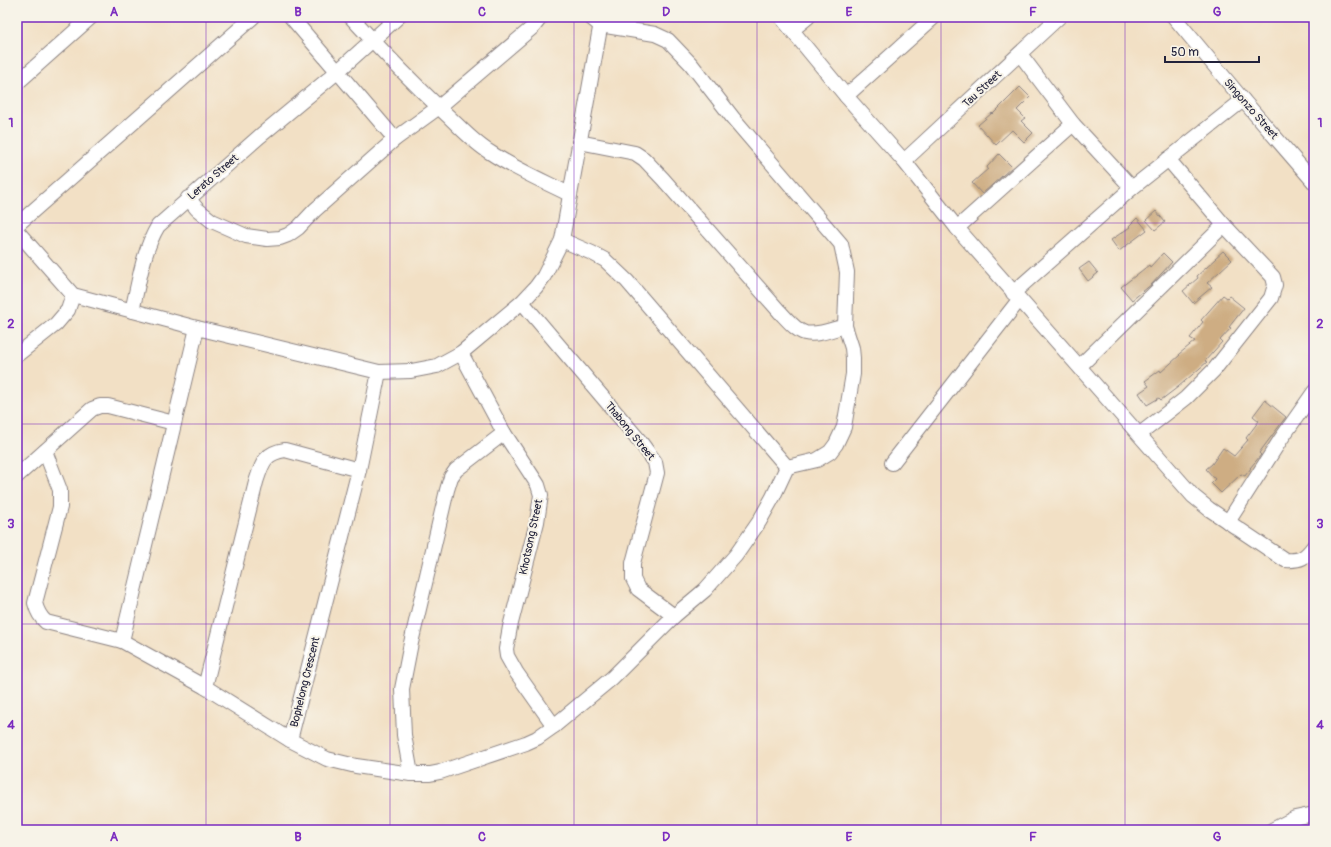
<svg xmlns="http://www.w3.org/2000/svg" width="1331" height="847" viewBox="0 0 1331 847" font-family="Pangolin,sans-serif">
<rect width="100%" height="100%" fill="#f7f3e8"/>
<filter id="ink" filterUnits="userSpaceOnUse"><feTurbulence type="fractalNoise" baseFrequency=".025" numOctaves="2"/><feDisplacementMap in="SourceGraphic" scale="8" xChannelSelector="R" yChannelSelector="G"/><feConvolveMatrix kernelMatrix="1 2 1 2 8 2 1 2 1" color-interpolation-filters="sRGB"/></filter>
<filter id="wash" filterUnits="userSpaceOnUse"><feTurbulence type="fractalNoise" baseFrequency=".012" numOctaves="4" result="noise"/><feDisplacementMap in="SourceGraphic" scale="16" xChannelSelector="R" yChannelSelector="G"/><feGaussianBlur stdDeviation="0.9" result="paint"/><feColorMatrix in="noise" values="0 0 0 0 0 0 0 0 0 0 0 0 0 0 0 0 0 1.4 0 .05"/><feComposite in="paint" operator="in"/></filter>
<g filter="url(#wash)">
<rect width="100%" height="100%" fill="#f2e0c5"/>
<g id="blocks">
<!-- building -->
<g fill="#cead83">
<polygon points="1020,87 1030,97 1017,110 1025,118 1021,121 1033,133 1024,142 1012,130 996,145 978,125 992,113 993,114"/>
<polygon points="999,154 1012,167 982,194 972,183 988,169 987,167"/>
<polygon points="1156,211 1165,222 1155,230 1146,220"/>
<polygon points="1137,218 1147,230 1119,251 1111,240 1130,227 1129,226"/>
<polygon points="1223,251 1232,260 1207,283 1212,287 1193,303 1183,291 1198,278 1197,276 1216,259 1215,258"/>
<polygon points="1163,253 1172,262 1152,284 1132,300 1121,287 1149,265 1150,267"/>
<polygon points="1089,262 1098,273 1088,281 1079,269"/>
<polygon points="1223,295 1227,298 1229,296 1244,308 1229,327 1231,328 1220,340 1222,342 1205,361 1207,362 1178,387 1161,400 1159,398 1147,405 1139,393 1149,386 1145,381 1160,370 1161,372 1180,355 1179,354 1195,341 1190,338 1203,322 1201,320"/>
<polygon points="1265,400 1286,417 1259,453 1261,455 1250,468 1251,468 1245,476 1241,474 1221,493 1211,483 1215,479 1206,469 1212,464 1223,448 1234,456 1248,440 1246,438 1259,421 1253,416"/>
</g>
</g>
</g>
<g filter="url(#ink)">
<use href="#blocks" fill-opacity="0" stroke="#8a8180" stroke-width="1"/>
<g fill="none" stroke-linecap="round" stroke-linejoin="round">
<defs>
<g id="minor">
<polyline points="291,17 395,139"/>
<path d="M351 17C382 51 414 84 447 115 461 128 474 143 491 153 515 169 543 181 569 194"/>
<polyline points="590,17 600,25 655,34 668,40 691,64 733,118 841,244 847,272 845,326 852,348 853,358 853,374 844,427 836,444 830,452 817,460 787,467"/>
<path d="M781 17 846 96 904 161 957 228 1193 496 1209 509 1285 560C1301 561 1305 558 1314 546"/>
<polyline points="1174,17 1243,100 1314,182"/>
<polyline points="792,30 808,17"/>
<polyline points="1020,54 1073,124 1132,188"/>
<polyline points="17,83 91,17"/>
<polyline points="846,96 934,17"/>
<path d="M579 142 635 153 644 159 663 179 779 311C786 318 795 330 805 333 818 336 833 329 845 326"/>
<polyline points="904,161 1059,17"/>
<polyline points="188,198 197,209 212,221 246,236 267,239 280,238 288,235 298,228 315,210 395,139 439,107 533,27 541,17"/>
<polyline points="17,225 253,17"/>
<polyline points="957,228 1073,124"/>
<polyline points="17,231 73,295 197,328 379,372 411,371 437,366 461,353 522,302 536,287 544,276 562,240 602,17"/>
<polyline points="562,240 592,253 605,260 627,281 787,467"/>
<polyline points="1013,293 1132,188 1243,100"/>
<polyline points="522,302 639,440 655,462 657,473 633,563 633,579 638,589 674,616"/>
<path d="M132 311C139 282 143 251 158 226L260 136 337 72 398 17"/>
<polyline points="461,353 504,433 538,485 541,495 537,522 510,627 506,649 507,656 516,672 554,726"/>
<polyline points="17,355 56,324 68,310 73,295"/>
<polyline points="1080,366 1224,225"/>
<polyline points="1140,434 1186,398 1214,370 1271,298 1275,285 1273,277 1224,225 1168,159"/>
<path d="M45 451 60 490V507L35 603C37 611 40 617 46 622L122 641 205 687 290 740 327 759 356 766 411 774H430L440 772 526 743 537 738 554 726 612 678 674 616 705 590 736 555 759 522 773 497 787 467"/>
<polyline points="892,463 1019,300"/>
<polyline points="17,476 92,409 100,406 108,406 174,423"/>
<polyline points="1228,522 1281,439 1314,392"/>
<polyline points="122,641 197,328"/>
<path d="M205 687 256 482C262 464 264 453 285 450L359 470"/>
<polyline points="290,740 359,470 379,372"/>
<polyline points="411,774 404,735 402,689 411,643 447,490 451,477 456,470 504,433"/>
<polyline points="1272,830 1295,818 1314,814"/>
</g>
</defs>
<!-- minor casing -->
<use href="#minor" stroke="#8a8180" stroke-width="16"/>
<!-- minor -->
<use href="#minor" stroke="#fff" stroke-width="14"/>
</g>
</g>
<!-- grid -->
<path fill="none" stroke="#7b2cbf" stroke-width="1" stroke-opacity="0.55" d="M206 17V830M390 17V830M574 17V830M757 17V830M941 17V830M1125 17V830M17 223H1314M17 424H1314M17 624H1314"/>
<g text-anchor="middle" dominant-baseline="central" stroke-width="4" stroke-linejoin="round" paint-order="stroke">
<!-- street labels -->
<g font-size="11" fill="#22223b" stroke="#f7f3e8">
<text transform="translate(982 89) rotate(-43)">Tau Street</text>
<text transform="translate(1251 109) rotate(49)">Singonzo Street</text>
<text transform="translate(213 177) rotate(-41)">Lerato Street</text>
<text transform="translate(630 431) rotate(51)">Thabong Street</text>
<text transform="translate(531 537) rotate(-78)">Khotsong Street</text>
<text transform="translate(305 682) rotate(-76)">Bophelong Crescent</text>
</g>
</g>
<!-- margin -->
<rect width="1331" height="847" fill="none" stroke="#f7f3e8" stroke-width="44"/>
<!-- scale -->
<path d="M1165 56v6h94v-6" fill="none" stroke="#22223b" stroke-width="2"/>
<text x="1171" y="56" font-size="12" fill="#22223b" stroke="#f7f3e8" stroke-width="3" paint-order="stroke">50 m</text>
<rect x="22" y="22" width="1287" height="803" fill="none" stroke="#7b2cbf" stroke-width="1.5"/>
<g font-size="13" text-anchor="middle" font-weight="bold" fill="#7b2cbf">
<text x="114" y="16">A</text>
<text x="298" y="16">B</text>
<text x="482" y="16">C</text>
<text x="666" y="16">D</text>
<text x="849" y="16">E</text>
<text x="1033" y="16">F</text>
<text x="1217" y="16">G</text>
<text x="11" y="127">1</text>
<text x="1320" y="127">1</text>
<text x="11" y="328">2</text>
<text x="1320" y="328">2</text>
<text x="11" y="528">3</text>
<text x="1320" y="528">3</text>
<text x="11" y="729">4</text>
<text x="1320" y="729">4</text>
<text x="114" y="841">A</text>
<text x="298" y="841">B</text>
<text x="482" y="841">C</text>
<text x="666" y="841">D</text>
<text x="849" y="841">E</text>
<text x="1033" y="841">F</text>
<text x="1217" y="841">G</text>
</g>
</svg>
